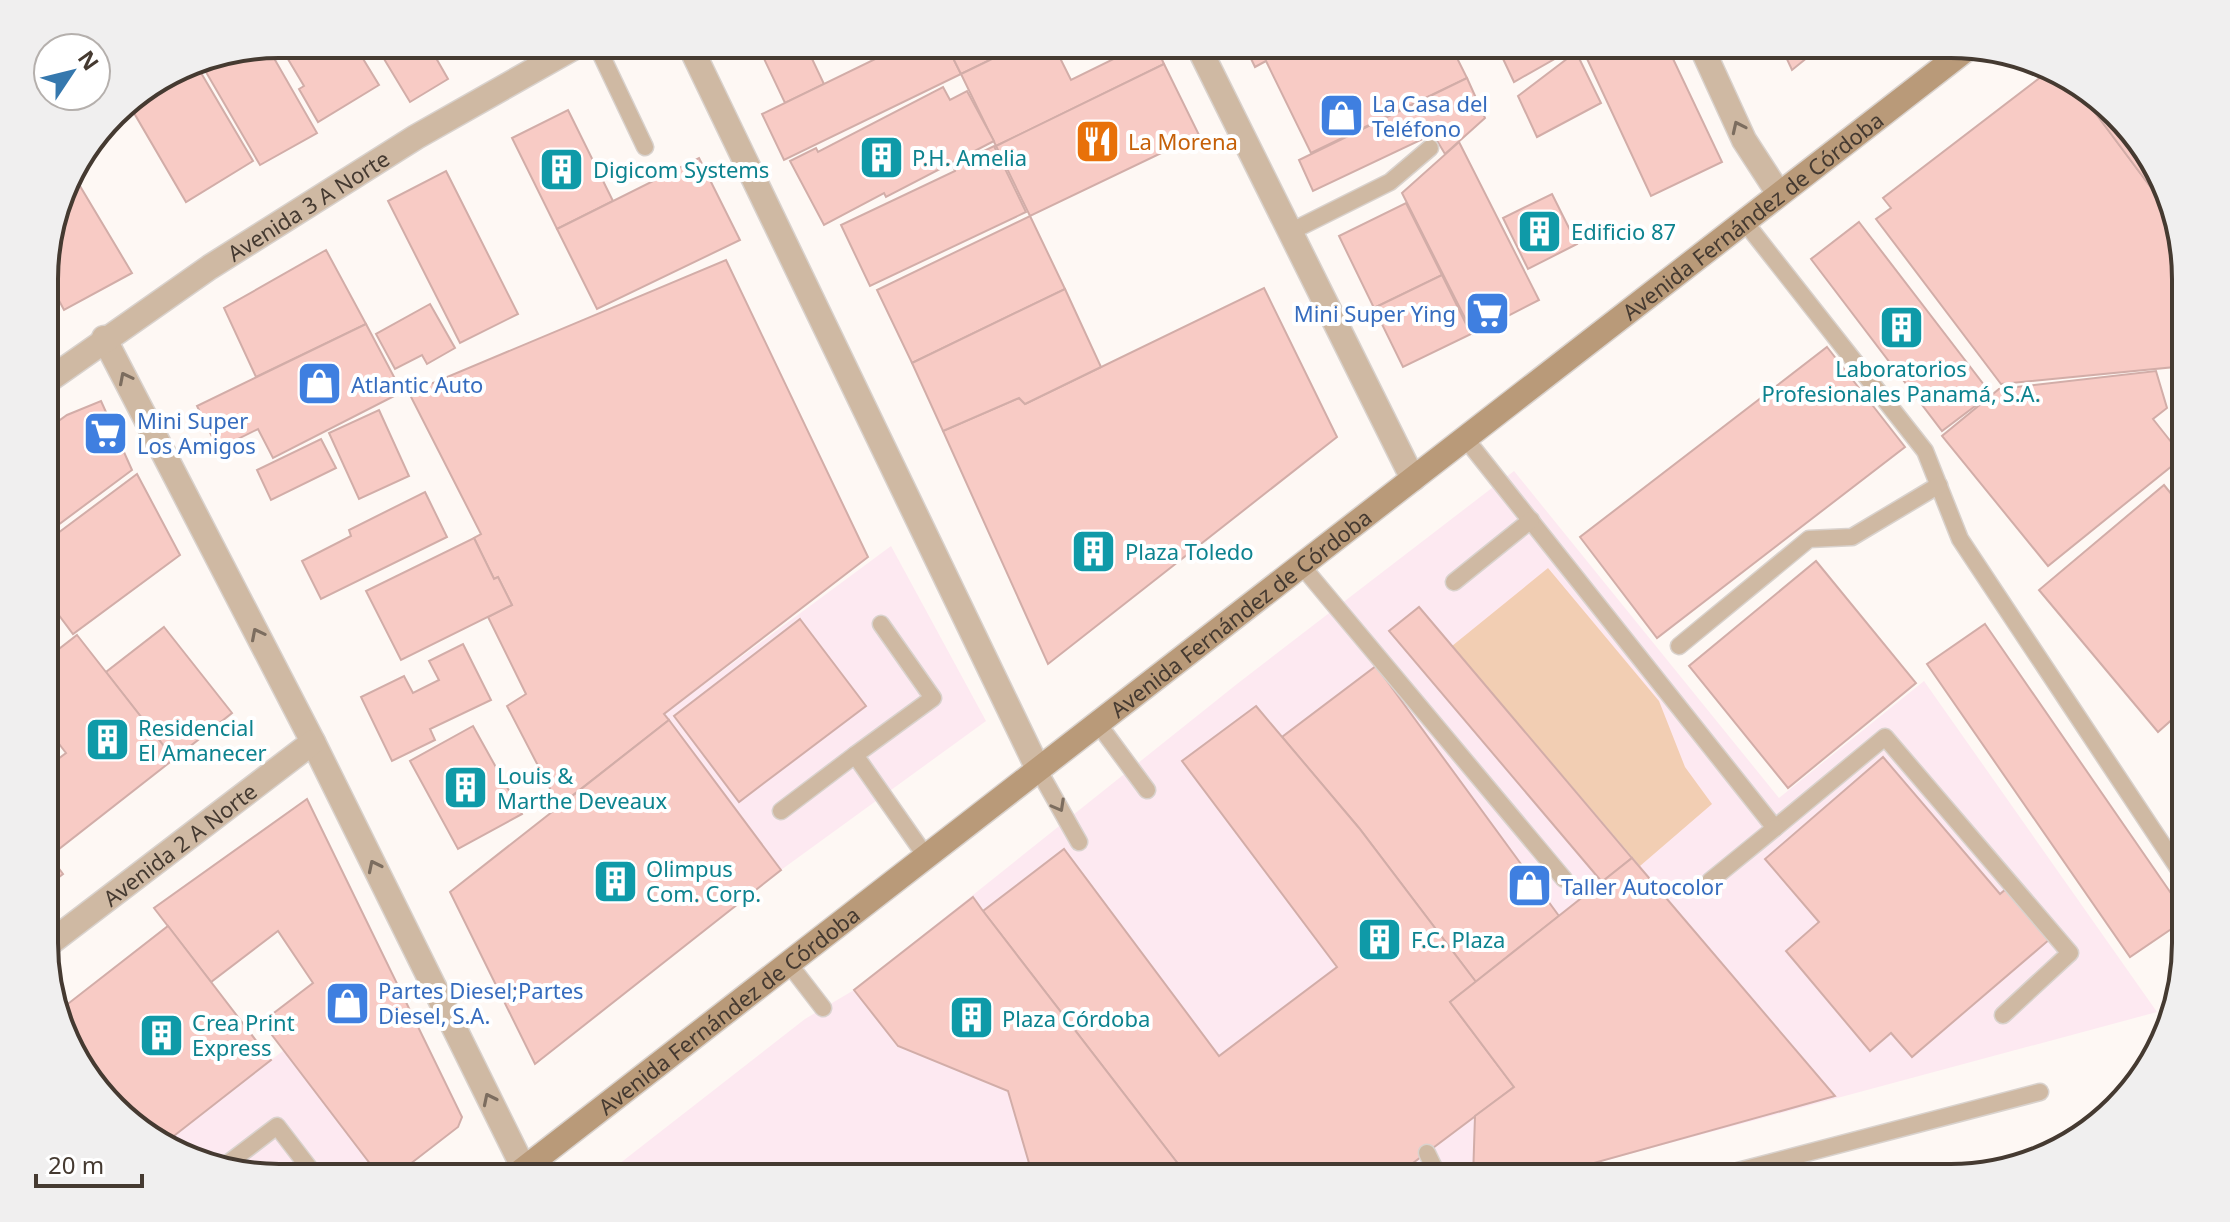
<svg xmlns="http://www.w3.org/2000/svg" width="2230" height="1222" viewBox="0 0 2230 1222" font-family="'Noto Sans',sans-serif">
<rect width="100%" height="100%" fill="#fef8f4"/>
<!-- commercial -->
<g fill="#fde9f1">
<polygon points="1514,471 1779,798 1924,681 2157,1012 1540,1178 601,1178 805,1019 854,990 1237,684"/>
<polygon points="891,546 986,721 781,870 664,714"/>
<polygon points="284,1050 381,1178 279,1178 161,1146"/>
</g>
<!-- green -->
<polygon fill="#f2ceb3" points="1548,568 1659,701 1685,767 1712,804 1640,866 1452,646"/>
<!-- building -->
<g fill="#f8cbc5" stroke="#d2ada8" stroke-width="2">
<polygon points="279,44 354,44 379,85 318,122 299,89 304,86"/>
<polygon points="375,44 428,44 448,79 410,102"/>
<polygon points="757,44 805,44 824,84 785,103"/>
<polygon points="906,44 946,44 961,74 784,160 762,114"/>
<polygon points="946,44 1023,44 961,74"/>
<polygon points="1023,44 1084,44 1059,56 1071,80 1144,44 1155,44 1164,64 996,146 961,74"/>
<polygon points="1244,44 1450,44 1467,78 1311,153 1266,61 1255,67"/>
<polygon points="1496,44 1581,44 1514,82"/>
<polygon points="1587,44 1666,44 1722,162 1651,196 1582,48"/>
<polygon points="1780,44 1824,44 1792,70"/>
<polygon points="267,46 317,133 260,165 199,60"/>
<polygon points="1576,52 1601,103 1537,137 1518,96"/>
<polygon points="194,61 253,161 186,202 127,101"/>
<polygon points="1164,64 1199,135 1030,216 996,146"/>
<polygon points="2050,70 2067,75 2167,209 2185,263 2185,366 2001,384 1876,219 1891,208 1883,198"/>
<polygon points="2067,75 2147,149 2167,209"/>
<polygon points="1467,78 1485,118 1445,154 1433,134 1313,191 1299,160"/>
<polygon points="943,87 950,100 967,91 994,141 886,197 884,193 824,225 790,161 816,148 818,152"/>
<polygon points="568,110 613,201 557,229 512,138"/>
<polygon points="1459,142 1539,300 1473,334 1402,193"/>
<polygon points="994,146 1026,212 870,286 841,225 955,171 953,166"/>
<polygon points="699,158 740,240 597,309 557,229"/>
<polygon points="71,171 132,273 64,310 46,276 46,249"/>
<polygon points="446,171 518,314 460,343 388,201"/>
<polygon points="1552,194 1577,244 1528,269 1503,218"/>
<polygon points="1406,203 1442,275 1374,308 1339,236"/>
<polygon points="1030,216 1065,289 912,363 877,290"/>
<polygon points="1859,222 1991,394 1942,431 1811,259"/>
<polygon points="326,250 366,324 256,377 224,308"/>
<polygon points="726,260 868,557 664,714 669,720 559,806 507,706 526,694 488,617 512,605 498,577 494,579 474,538 481,534 409,393"/>
<polygon points="1442,275 1471,334 1403,367 1374,308"/>
<polygon points="1264,288 1337,437 1048,664 943,431 1019,398 1025,404"/>
<polygon points="1065,289 1101,367 1025,404 1019,398 943,431 912,363"/>
<polygon points="430,304 455,348 427,364 422,355 395,369 376,334"/>
<polygon points="366,324 402,392 273,458 258,429 218,449 197,406"/>
<polygon points="1827,347 1905,447 1657,638 1580,537"/>
<polygon points="2156,371 2167,408 2153,419 2183,457 2048,566 1942,436 1999,389"/>
<polygon points="101,401 132,470 46,534 46,430 67,415"/>
<polygon points="379,410 409,476 359,499 329,433"/>
<polygon points="321,439 336,468 271,500 257,470"/>
<polygon points="137,474 180,555 73,634 46,598 46,542"/>
<polygon points="2164,485 2185,511 2185,708 2158,732 2039,590"/>
<polygon points="425,492 447,537 321,599 302,561 351,536 349,530"/>
<polygon points="474,538 494,579 498,577 512,605 401,660 366,591"/>
<polygon points="1816,561 1916,683 1788,788 1689,666"/>
<polygon points="1419,607 1632,858 1602,882 1389,631"/>
<polygon points="800,619 866,706 739,802 674,716"/>
<polygon points="1985,624 2186,915 2186,919 2130,957 1927,664"/>
<polygon points="164,627 232,713 174,759 106,672"/>
<polygon points="77,635 174,759 50,856 46,851 46,768 66,753 46,727 46,659"/>
<polygon points="463,644 491,700 430,729 435,740 392,761 361,697 404,676 413,693 439,680 429,661"/>
<polygon points="1376,666 1559,916 1476,982 1359,828 1282,737"/>
<polygon points="1256,706 1359,828 1476,982 1450,1002 1514,1087 1393,1178 1189,1178 983,911 1064,849 1219,1056 1337,967 1182,761"/>
<polygon points="669,720 781,870 535,1064 450,892"/>
<polygon points="473,726 522,814 458,849 410,761"/>
<polygon points="1883,757 2000,894 2006,889 2050,939 1912,1057 1891,1033 1870,1051 1786,951 1819,922 1765,859"/>
<polygon points="307,799 462,1117 458,1127 392,1178 381,1178 262,1022 313,983 278,931 211,982 154,908"/>
<polygon points="46,851 63,874 46,887"/>
<polygon points="1632,858 1835,1096 1540,1178 1473,1178 1475,1116 1514,1087 1450,1002"/>
<polygon points="973,897 983,911 1189,1178 976,1178 1029,1163 1008,1091 898,1046 854,990"/>
<polygon points="168,926 271,1060 161,1146 84,1074 60,1010"/>
</g>
<g fill="none" stroke-linecap="round" stroke-linejoin="round">
<defs>
<g id="service">
<polyline points="596,44 645,147"/>
<polyline points="1744,221 1925,451 1960,539 2186,880"/>
<polyline points="1290,232 1390,182 1430,148"/>
<polyline points="1465,438 1775,828 1885,737 2070,953 2003,1015"/>
<polyline points="1302,566 1564,879"/>
<polyline points="1454,582 1531,520"/>
<polyline points="881,624 933,698 855,755 927,858"/>
<polyline points="1679,646 1809,539 1852,537 1939,485"/>
<polyline points="1099,725 1147,790"/>
<polyline points="1039,771 1079,842"/>
<polyline points="781,811 855,755"/>
<polyline points="1710,881 1775,828"/>
<polyline points="789,964 823,1008"/>
<polyline points="1427,1153 1439,1178"/>
<polyline points="227,1164 277,1126 317,1178"/>
<polyline points="1711,1178 2040,1092"/>
</g>
<g id="minor">
<polyline points="689,44 1039,771"/>
<polyline points="1197,44 1413,479"/>
<polyline points="1700,44 1744,140 1779,194"/>
<polyline points="104,338 313,742 524,1169"/>
<path id="s1" d="M46 382 210 267 416 137 580 44"/>
<path id="s2" d="M46 946 313 742"/>
</g>
<g id="secondary">
<path id="s3" d="M512 1178 1968 48"/>
</g>
</defs>
<!-- service casing -->
<use href="#service" stroke="#d9d2cd" stroke-width="19"/>
<!-- minor casing -->
<use href="#minor" stroke="#d9d2cd" stroke-width="27"/>
<!-- secondary casing -->
<use href="#secondary" stroke="#d9d2cd" stroke-width="27"/>
<!-- service -->
<use href="#service" stroke="#cfb9a3" stroke-width="16"/>
<!-- minor -->
<use href="#minor" stroke="#cfb9a3" stroke-width="24"/>
<!-- secondary -->
<use href="#secondary" stroke="#b99a79" stroke-width="24"/>
</g>
<!-- one-way arrows -->
<defs><path id="oneway-chevron" d="M-2-3.5L2.5 0L-2 3.5" fill="none" stroke-width="1.6" stroke-linecap="round" stroke-linejoin="round" transform="scale(2)"/></defs>
<g stroke="#7c6d5f">
<use href="#oneway-chevron" transform="translate(1738 127) rotate(-115)"/>
<use href="#oneway-chevron" transform="translate(125 378) rotate(-117)"/>
<use href="#oneway-chevron" transform="translate(257 634) rotate(-117)"/>
<use href="#oneway-chevron" transform="translate(1059 806) rotate(61)"/>
<use href="#oneway-chevron" transform="translate(374 866) rotate(-116)"/>
<use href="#oneway-chevron" transform="translate(489 1099) rotate(-116)"/>
</g>
<!-- icons -->
<defs>
<symbol id="shop-square" viewBox="-11 -11 22 22"><rect x="-9" y="-9" width="18" height="18" rx="4" fill="#3f7fe0" stroke="#fff"/><path d="M-5-2.5h2.3a2.7 3.5 0 0 1 5.4 0H5L5.5 6h-11ZM-1.5-2.5h3a1.5 2.3 0 0 0-3 0Z" fill="#fff"/></symbol>
<symbol id="restaurant-square" viewBox="-11 -11 22 22"><rect x="-9" y="-9" width="18" height="18" rx="4" fill="#e8710a" stroke="#fff"/><path d="M-5-6h1v4h1v-4h1v4h1v-4h1v5L-1.5 .5V6h-2V.5L-5-1ZM5-6V6H3V1.5H1.5Q1.5-4 5-6Z" fill="#fff"/></symbol>
<symbol id="building-square" viewBox="-11 -11 22 22"><rect x="-9" y="-9" width="18" height="18" rx="4" fill="#0f9aa8" stroke="#fff"/><path d="M-4-6H4V6H1V3H-1V6H-4ZM-2.5-4.3h1.7v1.8h-1.7ZM.8-4.3h1.7v1.8H.8ZM-2.5-1h1.7V.8h-1.7ZM.8-1h1.7V.8H.8Z" fill="#fff"/></symbol>
<symbol id="supermarket-square" viewBox="-11 -11 22 22"><rect x="-9" y="-9" width="18" height="18" rx="4" fill="#3f7fe0" stroke="#fff"/><path d="M-6-5.5h2.5l.6 2H6L4.5 2H-2.5L-4.4-4H-6ZM-1.5 3.2a1.3 1.3 0 1 0 .1 0ZM3 3.2a1.3 1.3 0 1 0 .1 0Z" fill="#fff"/></symbol>
</defs>
<g fill-rule="evenodd">
<use href="#shop-square" x="1316" y="90" width="51" height="51"/>
<use href="#restaurant-square" x="1072" y="116" width="51" height="51"/>
<use href="#building-square" x="856" y="132" width="51" height="51"/>
<use href="#building-square" x="536" y="144" width="51" height="51"/>
<use href="#building-square" x="1514" y="206" width="51" height="51"/>
<use href="#supermarket-square" x="1462" y="288" width="51" height="51"/>
<use href="#building-square" x="1876" y="302" width="51" height="51"/>
<use href="#shop-square" x="294" y="358" width="51" height="51"/>
<use href="#supermarket-square" x="80" y="408" width="51" height="51"/>
<use href="#building-square" x="1068" y="526" width="51" height="51"/>
<use href="#building-square" x="82" y="714" width="51" height="51"/>
<use href="#building-square" x="440" y="762" width="51" height="51"/>
<use href="#building-square" x="590" y="856" width="51" height="51"/>
<use href="#shop-square" x="1504" y="860" width="51" height="51"/>
<use href="#building-square" x="1354" y="914" width="51" height="51"/>
<use href="#shop-square" x="322" y="978" width="51" height="51"/>
<use href="#building-square" x="946" y="992" width="51" height="51"/>
<use href="#building-square" x="136" y="1010" width="51" height="51"/>
</g>
<g text-anchor="middle" dominant-baseline="central" stroke-width="8" stroke-linejoin="round" paint-order="stroke">
<!-- shop labels -->
<g font-size="22" fill="#366cbe" stroke="#fff" text-anchor="start">
<text x="1372" y="103">La Casa del<tspan x="1372" dy="25">Teléfono</tspan></text>
<text x="1456" y="313" text-anchor="end">Mini Super Ying</text>
<text x="351" y="384">Atlantic Auto</text>
<text x="137" y="420">Mini Super<tspan x="137" dy="25">Los Amigos</tspan></text>
<text x="1561" y="886">Taller Autocolor</text>
<text x="378" y="990">Partes Diesel;Partes<tspan x="378" dy="25">Diesel, S.A.</tspan></text>
</g>
<!-- food labels -->
<g font-size="22" fill="#c56008" stroke="#fff" text-anchor="start">
<text x="1128" y="141">La Morena</text>
</g>
<!-- culture labels -->
<g font-size="22" fill="#0d838f" stroke="#fff" text-anchor="start">
<text x="912" y="157">P.H. Amelia</text>
<text x="593" y="169">Digicom Systems</text>
<text x="1571" y="231">Edificio 87</text>
<text x="1901" y="368" text-anchor="middle">Laboratorios<tspan x="1901" dy="25">Profesionales Panamá, S.A.</tspan></text>
<text x="1125" y="551">Plaza Toledo</text>
<text x="138" y="727">Residencial<tspan x="138" dy="25">El Amanecer</tspan></text>
<text x="497" y="775">Louis &amp;<tspan x="497" dy="25">Marthe Deveaux</tspan></text>
<text x="646" y="868">Olimpus<tspan x="646" dy="25">Com. Corp.</tspan></text>
<text x="1411" y="939">F.C. Plaza</text>
<text x="1002" y="1018">Plaza Córdoba</text>
<text x="192" y="1022">Crea Print<tspan x="192" dy="25">Express</tspan></text>
</g>
<!-- street labels -->
<g font-size="22" fill="#453a31" stroke="#fff">
<text stroke="none"><textPath href="#s1" startOffset="316">Avenida 3 A Norte</textPath></text>
<text stroke="none"><textPath href="#s3" startOffset="1570">Avenida Fernández de Córdoba</textPath></text>
<text stroke="none"><textPath href="#s3" startOffset="922">Avenida Fernández de Córdoba</textPath></text>
<text stroke="none"><textPath href="#s2" startOffset="168">Avenida 2 A Norte</textPath></text>
<text stroke="none"><textPath href="#s3" startOffset="274">Avenida Fernández de Córdoba</textPath></text>
</g>
</g>
<!-- crop -->
<path d="M0 0H2230V1222H0ZM279 58H1951A221 221 0 0 1 2172 279V943A221 221 0 0 1 1951 1164H279A221 221 0 0 1 58 943V279A221 221 0 0 1 279 58Z" fill="#f0efef" fill-rule="evenodd"/>
<path fill="none" stroke="#453a31" stroke-width="4" d="M279 58H1951A221 221 0 0 1 2172 279V943A221 221 0 0 1 1951 1164H279A221 221 0 0 1 58 943V279A221 221 0 0 1 279 58Z"/>
<!-- north arrow -->
<g transform="translate(72 72) rotate(55)"><circle r="38" fill="#ffffff" stroke="#b5b0ad" stroke-width="2"/>
<path d="M0-6L14 30L0 20L-14 30Z" fill="#3578ae"/>
<text y="-12" font-size="22" font-weight="bold" text-anchor="middle" fill="#453a31">N</text>
</g>
<!-- scale -->
<path d="M36 1174v12h106v-12" fill="none" stroke="#453a31" stroke-width="4"/>
<text x="48" y="1174" font-size="24" fill="#453a31" stroke="#ffffff" stroke-width="6" paint-order="stroke">20 m</text>
</svg>
